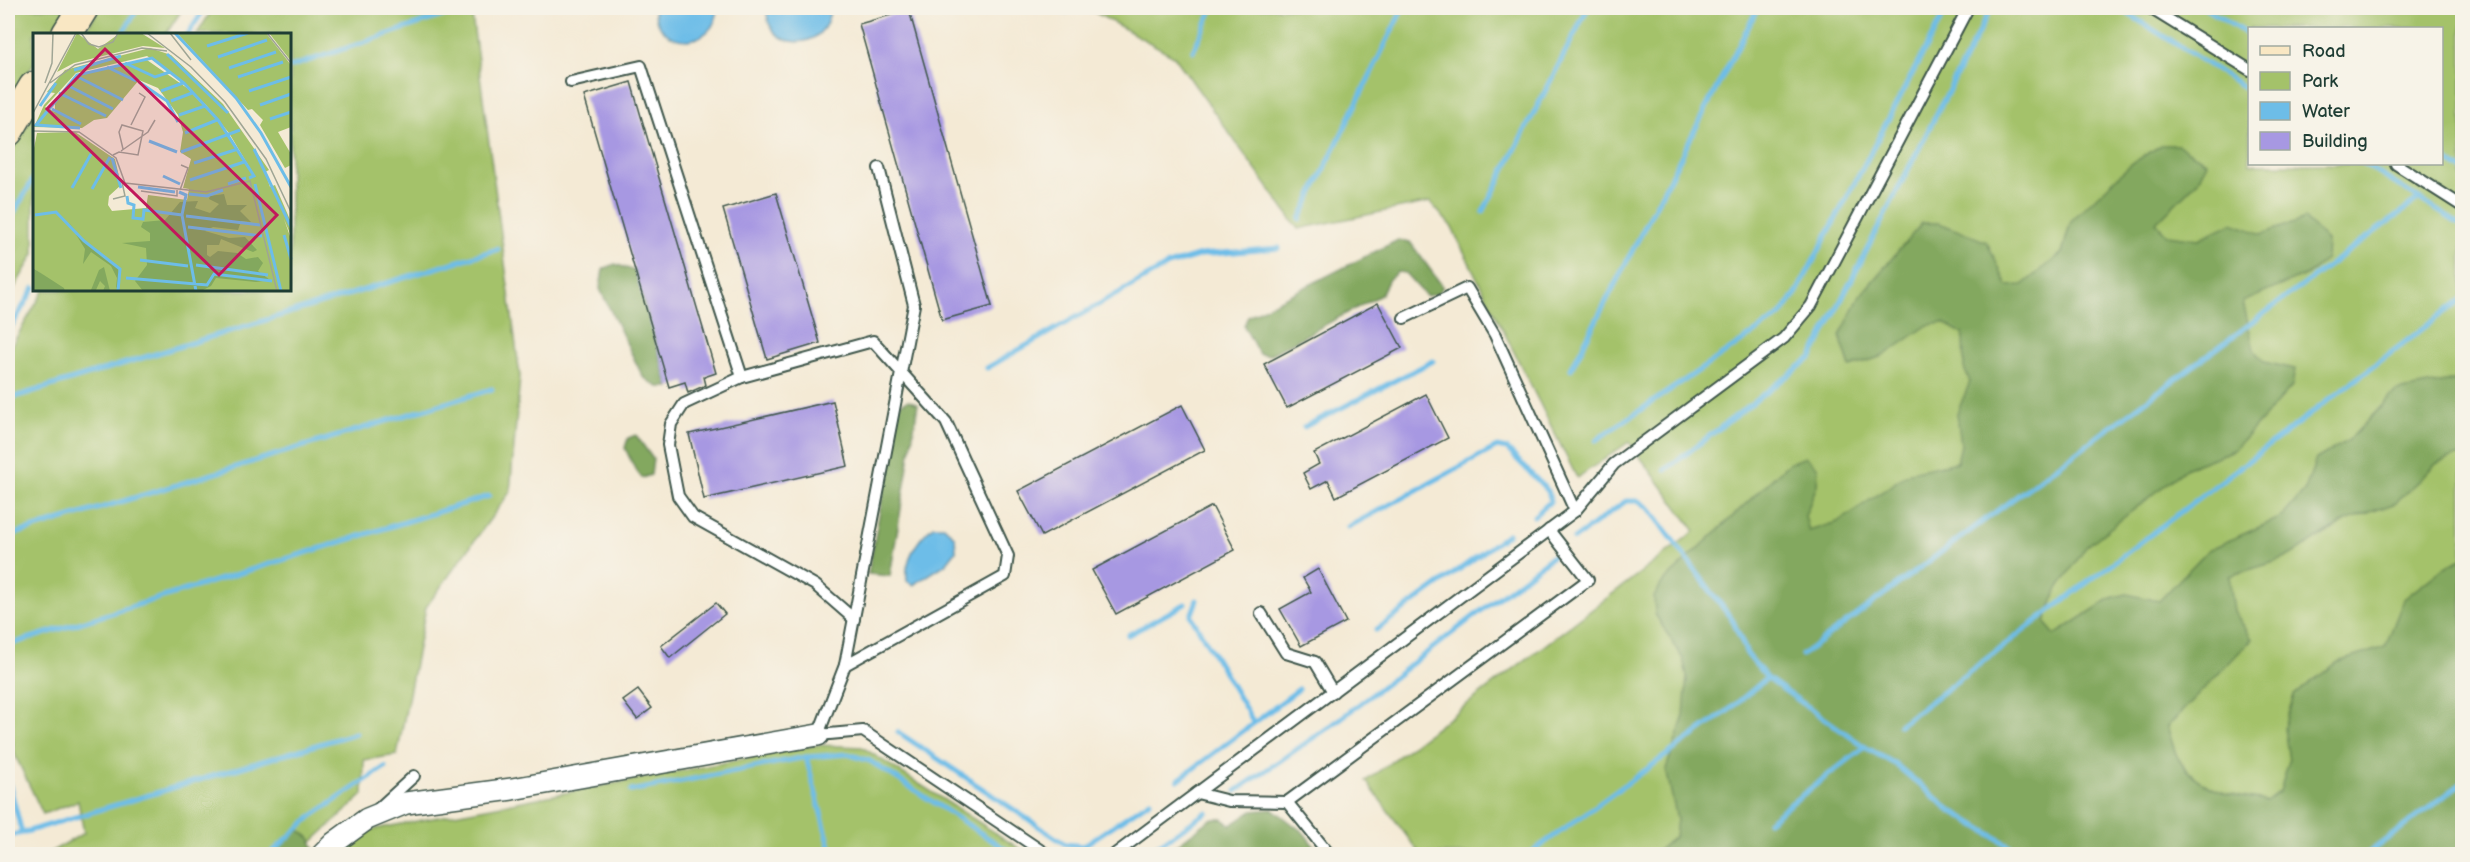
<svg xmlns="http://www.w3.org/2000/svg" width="2470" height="862" viewBox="0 0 2470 862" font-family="'Balsamiq Sans',sans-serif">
<rect width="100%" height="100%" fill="#f7f3e8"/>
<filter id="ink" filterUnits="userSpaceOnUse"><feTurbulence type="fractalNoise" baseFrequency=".0167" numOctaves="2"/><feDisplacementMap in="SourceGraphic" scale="12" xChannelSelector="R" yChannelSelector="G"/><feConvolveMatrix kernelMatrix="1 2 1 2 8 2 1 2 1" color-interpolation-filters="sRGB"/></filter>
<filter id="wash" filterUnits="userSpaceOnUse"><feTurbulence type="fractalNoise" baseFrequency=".008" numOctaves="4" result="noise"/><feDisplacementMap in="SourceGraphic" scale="24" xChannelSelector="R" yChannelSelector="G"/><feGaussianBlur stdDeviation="1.35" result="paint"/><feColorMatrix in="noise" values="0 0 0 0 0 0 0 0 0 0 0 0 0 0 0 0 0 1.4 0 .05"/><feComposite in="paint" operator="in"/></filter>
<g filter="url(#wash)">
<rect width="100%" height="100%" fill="#f4ead5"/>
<!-- green -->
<g fill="#a4c26a" stroke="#62804f" stroke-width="1.5" fill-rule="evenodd">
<polygon points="8,8 69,8 52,34 34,34 34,63 8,107"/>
<polygon points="100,8 183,8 166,34 83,34"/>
<polygon points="213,8 471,8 520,376 510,492 426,607 397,755 364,760 363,795 299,854 47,854 84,833 78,801 43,814 15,755 8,718 8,352 44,290 290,290 290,34 197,34"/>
<path d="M1087 8H2462V854H1420L1366 781 1695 531 1629 442 1577 478 1451 226 1430 202 1298 229 1174 56ZM2250 28H2442V164H2250Z"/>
<polygon points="34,113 34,254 8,299 8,157"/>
<polygon points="817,745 862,747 1028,854 345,854 370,830"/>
</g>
<!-- forest -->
<g fill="#83a85e" stroke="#517249" stroke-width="1.5">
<path d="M2161 145H2178L2207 162 2198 181 2156 223 2167 235 2199 239 2232 223 2262 234 2305 219 2327 241 2326 258 2312 272 2243 302 2254 350 2264 362 2295 369 2292 386 2234 450 2187 468 2086 547 2057 590 2045 623 2055 635 2111 598 2127 594 2159 601 2208 550 2282 517 2305 490 2316 459 2349 440 2396 391 2462 379V456H2456L2438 463 2396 503 2348 520 2284 559 2229 576 2234 611 2252 639 2167 727C2171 736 2173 749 2178 758 2197 790 2233 797 2267 801L2280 791 2289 761 2284 727 2294 695 2338 662 2385 647 2404 599 2445 567 2462 559V854H1654L1675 836 1677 819 1666 769 1684 716 1687 676 1683 659 1655 614 1654 597 1662 583 1789 463 1806 457 1818 468 1817 485 1805 516 1809 531 1840 521 1910 472 1957 462 1961 445 1957 413 1970 382 1964 368 1963 334 1944 323 1928 325 1883 356 1850 367 1840 336 1860 296 1922 223H1939L1987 242 2007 286 2022 285 2062 253 2071 221 2131 164Z"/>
<polygon points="1398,240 1410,242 1443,287 1437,294 1426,296 1405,273 1398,272 1389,279 1381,295 1269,355 1259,354 1244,326 1248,316"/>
<polygon points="615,264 635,271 669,387 658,387 643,377 600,289 603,269"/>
<polygon points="908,400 918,404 890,576 868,574 900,404"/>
<polygon points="636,435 653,459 651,475 642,478 635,469 625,448 628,438"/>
<polygon points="1273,809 1304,833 1320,854 1165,854 1211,819 1223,819 1231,825 1252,811"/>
<polygon points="298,829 310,838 315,851 311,854 270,854"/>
</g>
<!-- water -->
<g fill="#6dbde8" stroke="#467d8e" stroke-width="1.5">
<path d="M654 8H718C715 51 656 50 654 8Z"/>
<path d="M767 8H830C828 55 764 51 767 8Z"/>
<path d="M933 526H944L955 537 956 551 946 564 913 585 907 581C904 560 917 540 933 526Z"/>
</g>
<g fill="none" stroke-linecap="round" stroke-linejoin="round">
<!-- stream -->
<g stroke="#6dbde8" stroke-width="5">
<polyline points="1051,8 1066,12"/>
<polyline points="2119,8 2250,91"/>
<polyline points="2205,8 2250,36"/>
<polyline points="122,34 138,8"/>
<polyline points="188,34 205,8"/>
<polyline points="1193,51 1213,8"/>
<polyline points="290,67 460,10"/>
<polyline points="2442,157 2462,170"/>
<polyline points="2364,164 2462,226"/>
<polyline points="1483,212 1588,8"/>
<polyline points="1300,219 1403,8"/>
<polyline points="8,223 34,178"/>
<polyline points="8,332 34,288"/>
<polyline points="987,368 1168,265 1201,255 1279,248"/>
<polyline points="1571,369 1758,8"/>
<polyline points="8,399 498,249"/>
<polyline points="1304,427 1433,361"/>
<polyline points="1596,440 1781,315 1797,292 1947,8"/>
<polyline points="1665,470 1812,357 1991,8"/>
<polyline points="1348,527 1497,447 1507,449 1548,491 1551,501 1534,516"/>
<polyline points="8,536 492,389"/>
<polyline points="1574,539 1626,501 1639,501 1649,508 1733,621 1747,654 1767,678 1865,747 1895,764 1949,809 2023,854"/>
<polyline points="1197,600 1191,616 1254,723"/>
<polyline points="1376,630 1508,534"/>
<polyline points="1128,635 1185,604"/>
<polyline points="8,645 489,496"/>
<polyline points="1802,655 2419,199"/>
<polyline points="1899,725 2462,299"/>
<polyline points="898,732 1065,844 1083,846 1150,801"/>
<polyline points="806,757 832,854"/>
<polyline points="8,779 22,833 8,836"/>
<polyline points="1178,780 1299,689"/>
<polyline points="631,791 806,757 848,754 870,761 1013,854"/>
<polyline points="1236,791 1332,725 1554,555"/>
<polyline points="1768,821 1865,747"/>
<polyline points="22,833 356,733"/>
<polyline points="270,854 312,816 385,767"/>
<polyline points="1145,854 1207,812"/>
<polyline points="1529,854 1729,710 1767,678"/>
<polyline points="2367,854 2462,783"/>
</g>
</g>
<g id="blocks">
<!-- building -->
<g fill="#a798e2">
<polygon points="909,10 992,306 942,320 859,24"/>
<polygon points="631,82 716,373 704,377 706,385 688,393 685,382 669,387 584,96"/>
<polygon points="776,193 820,343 767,359 723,209"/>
<polygon points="1378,303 1402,348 1287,408 1264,364"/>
<polygon points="1426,394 1448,438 1336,497 1328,480 1311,489 1303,473 1319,464 1314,453"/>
<polygon points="833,401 848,466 704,499 689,434"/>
<polygon points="1182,405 1205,450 1042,536 1018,491"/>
<polygon points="1212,506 1235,550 1116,614 1092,570"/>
<polygon points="1318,569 1346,622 1301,646 1280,609 1311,592 1303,578"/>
<polygon points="716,603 725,614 670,658 661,646"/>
<polygon points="638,690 652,708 637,719 623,701"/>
</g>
</g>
</g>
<g filter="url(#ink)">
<use href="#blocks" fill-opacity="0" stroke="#3f574c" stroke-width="1.5"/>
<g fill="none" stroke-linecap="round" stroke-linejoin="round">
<defs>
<g id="service">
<polyline points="2150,8 2250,70"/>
<polyline points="571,82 641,66 742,377"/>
<polyline points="2396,164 2462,206"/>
<polyline points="1404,318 1467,288 1495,335 1575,511"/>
<polyline points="1261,613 1286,653 1315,662 1333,692"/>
<polyline points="854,619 815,585 693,517 678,496 668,445 671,424 684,404 742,377 873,341 946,422 1008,556 1005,576 845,665 818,735 863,731 1046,854"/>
<polyline points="845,665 914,305 879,168"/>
<polyline points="1197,793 1229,801 1287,802 1329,854"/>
<polyline points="1287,802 1588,580 1549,530"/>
<polyline points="379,808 414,776"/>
<polyline points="1115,854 1575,511 1614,464 1784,338 1811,306 1968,8"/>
</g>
<polyline id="minor" points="323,854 334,843 367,819 406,803 512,789 818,735"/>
<g id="secondary">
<polyline points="67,34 83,8"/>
<polyline points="8,131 34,87"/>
</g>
</defs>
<!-- service casing -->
<use href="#service" stroke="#3f574c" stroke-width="14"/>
<!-- minor casing -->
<use href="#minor" stroke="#3f574c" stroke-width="24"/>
<!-- secondary casing -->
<use href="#secondary" stroke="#3f574c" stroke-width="33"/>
<!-- service -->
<use href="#service" stroke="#fff" stroke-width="10"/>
<!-- minor -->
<use href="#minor" stroke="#fff" stroke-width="21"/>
<!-- secondary -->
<use href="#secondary" stroke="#f9e7c3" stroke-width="30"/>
</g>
</g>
<!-- overview -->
<g transform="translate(33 33)">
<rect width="258" height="258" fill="#f4ead5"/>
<path d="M44 0 65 16 87 0H108L132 15 110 13 41 30 24 39ZM144 0H233L258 32V94L245 99 258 121V132L252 135 227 92 230 87 219 76 215 77ZM236 0H258V28ZM117 15 138 22 190 71 236 137 232 139 237 154 242 152 258 189V203L251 186 258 206V258H32L0 235V120L4 100 42 99 82 126 88 152 76 163 75 172 79 178 113 175 115 162 154 167 156 156 150 155 158 126 147 119 150 99 145 82 125 55 106 47 74 85 61 87 49 95 1 94 11 72 22 60 14 59 32 37ZM114 23 136 38 173 72 196 100 221 142 185 88 154 55 114 27 45 42 22 70V79L12 74 43 40Z" fill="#a4c26a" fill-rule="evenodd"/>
<path d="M191 161 194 172H214L207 178 218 189 208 188 205 197 180 194 172 198 196 205 212 204 224 217 220 219 188 206 186 212H174V222L177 224 185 218 204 220 213 226 225 224 230 230 225 238 237 247 223 249 183 245 178 253 168 258H110L102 248 114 232 113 215 89 210 117 208V200L108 194 110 189 132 187 147 169 165 168 162 175 177 180 186 171 176 166 177 163ZM36 190 51 208 85 234 87 246 83 256 84 245 78 233 58 219 50 231 52 216ZM71 234 77 258H70L72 253 67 248 63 257H58L66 237ZM0 235 31 255 32 258H0Z" fill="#83a85e"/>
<path fill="none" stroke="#6dbde8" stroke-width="3" d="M142 0 203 65 228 100 258 154M174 13 215 0M134 21 195 80M185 24 234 7M92 30 122 44 137 39M74 34 103 48M196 35 243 19M41 37 88 23M43 43 90 67M205 44 250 29M106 49 134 68 145 89M34 52 80 76M128 58 150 50M216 58 258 44M26 60 73 83M138 68 159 60M227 72 258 61M7 73 23 50M19 76 48 91M146 82 172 73M237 86 258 79M47 95 3 92 44 42 119 25 151 50 185 87 221 143 216 145M152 100 184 87M116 108 144 119M221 116 258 194M148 119 207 97M79 125 88 155M161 130 205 116M130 143 147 151M157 147 211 129M195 151 213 145M222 151 248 258M105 154 142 159M39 155 58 121M59 156 77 124M146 159 153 162 149 182 163 258M156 161 174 163 190 157M94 163 95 170 101 172 100 185 110 186 111 177 149 182M2 182 23 179 51 208 87 236 85 258M153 183 227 192M155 194 229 203M251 202 258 226M107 227 155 233M163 232 235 242M93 245 174 252 181 241 239 248"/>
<path fill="none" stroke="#9fa595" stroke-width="1.5" d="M48 0 56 11 66 14 80 9 85 0M114 0 158 34 192 69 233 126 258 179M137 0 158 27M234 0 258 30M12 50 19 30 20 0M17 50 42 32 109 15 134 18M0 80 43 0M98 92 112 64 106 60M0 98 46 99 83 125 92 150 173 159 217 148 244 258M88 118 115 99 122 87M80 122 86 119 105 122 110 98 89 92 86 99 90 116M147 157 155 135 148 132M108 158 144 163V157M80 166 92 163 89 149"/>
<path fill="#c2185b" fill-opacity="0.15" stroke="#c2185b" stroke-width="3" d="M72 16 244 182 186 242 14 76Z"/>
<rect width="258" height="258" fill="none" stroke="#1f3d34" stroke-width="3"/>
</g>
<!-- margin -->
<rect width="2470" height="862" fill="none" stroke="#f7f3e8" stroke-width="30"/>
<!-- legend -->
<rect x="2248" y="27" width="195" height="138" fill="#f7f3e8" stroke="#a1aaa0" stroke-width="1.5"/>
<rect x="2260" y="46" width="30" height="9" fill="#f9e7c3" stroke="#a1aaa0" stroke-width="1.5"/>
<text x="2302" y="57" font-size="18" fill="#1f3d34">Road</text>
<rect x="2260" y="72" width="30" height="18" fill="#a4c26a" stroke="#a1aaa0" stroke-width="1.5"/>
<text x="2302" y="87" font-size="18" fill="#1f3d34">Park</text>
<rect x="2260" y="102" width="30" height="18" fill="#6dbde8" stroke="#a1aaa0" stroke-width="1.5"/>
<text x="2302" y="117" font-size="18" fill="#1f3d34">Water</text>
<rect x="2260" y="132" width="30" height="18" fill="#a798e2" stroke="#a1aaa0" stroke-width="1.5"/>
<text x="2302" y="147" font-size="18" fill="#1f3d34">Building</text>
</svg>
